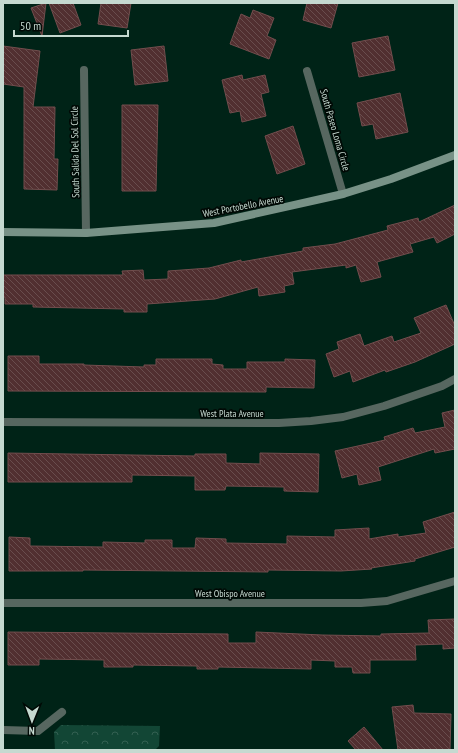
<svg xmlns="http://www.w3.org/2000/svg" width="458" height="753" viewBox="0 0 458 753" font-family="'PT Sans Narrow',sans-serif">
<defs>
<pattern id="park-crowns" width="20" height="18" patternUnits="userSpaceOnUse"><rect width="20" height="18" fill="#124635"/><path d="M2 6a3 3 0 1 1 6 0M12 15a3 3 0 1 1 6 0" fill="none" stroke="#336051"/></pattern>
<pattern id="building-back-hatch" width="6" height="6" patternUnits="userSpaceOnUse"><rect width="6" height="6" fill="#512f30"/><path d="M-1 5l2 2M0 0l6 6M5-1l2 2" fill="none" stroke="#694d4d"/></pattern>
</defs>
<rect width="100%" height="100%" fill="#002317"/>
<!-- park -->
<polygon fill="url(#park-crowns)" points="61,725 160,726 159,746 155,750 55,750 54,732"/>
<!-- building -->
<g fill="url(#building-back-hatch)" stroke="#724d4d">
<polygon points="46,3 42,36 31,8"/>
<polygon points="49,3 73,3 81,25 60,33"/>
<polygon points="101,3 131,3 127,28 98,24"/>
<polygon points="307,3 338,3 331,28 303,20"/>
<polygon points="253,10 274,18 267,36 276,40 269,59 230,44 241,14 250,18"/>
<polygon points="388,36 395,70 359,77 352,43"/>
<polygon points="3,46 40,51 33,107 55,107 54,159 58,159 57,190 24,189 24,87 3,84"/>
<polygon points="164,46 168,81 135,85 131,50"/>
<polygon points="242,75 243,80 265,75 269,92 261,94 266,116 242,122 240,111 230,113 222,80"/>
<polygon points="400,93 408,132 376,139 373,124 362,126 357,103"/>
<polygon points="122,105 158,105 156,191 122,191"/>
<polygon points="293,126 305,164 277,174 265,136"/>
<polygon points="455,205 455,234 437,243 434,237 410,244 413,252 377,262 381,277 361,282 356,265 346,268 346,265 292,272 294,284 284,286 285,292 259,296 258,287 215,299 147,304 147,312 124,312 124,309 33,307 33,304 5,304 5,297 3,297 3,275 123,275 122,271 143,270 144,280 168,279 168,271 209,268 241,260 241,262 303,251 303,248 335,244 388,230 387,226 418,218 419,222"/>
<polygon points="446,305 455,326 455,344 415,362 386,372 385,370 353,382 350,371 334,377 326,354 339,349 337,342 360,334 364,346 392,336 394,342 421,333 414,318"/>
<polygon points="8,356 39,356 39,364 84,364 84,365 144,367 144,365 156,365 156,359 212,359 212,364 223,365 223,369 247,369 247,362 285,362 285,359 315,360 314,388 266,387 266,392 8,391"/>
<polygon points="455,410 455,449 435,453 434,449 378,467 381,480 359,485 357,474 342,478 335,451 385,440 384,437 413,428 415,433 445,427 442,413"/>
<polygon points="8,453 195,456 195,454 226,454 226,463 260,464 260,453 319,454 318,492 284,491 284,487 226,486 225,490 195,490 195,476 132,475 132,482 8,482"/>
<polygon points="455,512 455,547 415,559 415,561 371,568 372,569 341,571 268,570 268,572 83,570 83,571 9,571 9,537 30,538 30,546 103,547 103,542 145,543 145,540 172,540 172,548 195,548 196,538 226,539 226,543 287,544 287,536 335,537 335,530 369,528 369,539 398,534 398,537 426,533 423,522"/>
<polygon points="455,619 455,648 443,649 443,644 415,645 416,660 370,660 370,673 353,673 352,667 335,667 335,661 311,660 311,669 218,667 218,669 197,669 197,666 133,665 133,667 104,667 104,660 39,659 39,665 8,665 8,632 228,634 228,643 256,643 256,632 322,635 381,636 381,634 429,633 428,620"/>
<polygon points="413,705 414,713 451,714 450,750 398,750 392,707"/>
<polygon points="364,727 383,750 356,750 348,741"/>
</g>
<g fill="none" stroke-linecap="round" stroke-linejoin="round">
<!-- lane -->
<polyline stroke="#576760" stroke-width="8" points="3,730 38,731 62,712"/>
<!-- street -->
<g stroke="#576760" stroke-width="8">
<polyline points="84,70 86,233"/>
<polyline points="307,71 343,194"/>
<polyline points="3,422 279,423 311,421 343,417 384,406 442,386 455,379"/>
<polyline points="3,603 361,603 387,601 455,581"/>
</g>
<!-- secondary -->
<polyline stroke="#789287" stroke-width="8" points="3,232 86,233 214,223 343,194 391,179 455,155"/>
</g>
<g text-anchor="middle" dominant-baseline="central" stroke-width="3.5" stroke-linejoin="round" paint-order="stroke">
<!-- street labels -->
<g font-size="10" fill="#c5d9d0" stroke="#000905">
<text transform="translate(335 130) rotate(74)">South Paseo Loma Circle</text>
<text transform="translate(75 152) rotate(-91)">South Salida Del Sol Circle</text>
<text transform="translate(243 206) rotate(-11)">West Portobello Avenue</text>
<text x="232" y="413">West Plata Avenue</text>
<text x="230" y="593">West Obispo Avenue</text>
</g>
</g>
<!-- border -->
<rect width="458" height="753" fill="none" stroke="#c5d9d0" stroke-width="8"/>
<!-- north arrow -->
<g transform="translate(32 721) rotate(181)" stroke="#000905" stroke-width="3" paint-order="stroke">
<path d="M0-3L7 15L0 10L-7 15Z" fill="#c5d9d0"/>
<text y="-6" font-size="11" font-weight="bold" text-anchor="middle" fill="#c5d9d0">N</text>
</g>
<!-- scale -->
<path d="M14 30v6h114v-6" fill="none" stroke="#c5d9d0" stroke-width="2"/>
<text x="20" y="30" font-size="12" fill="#c5d9d0" stroke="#000905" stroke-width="3" paint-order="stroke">50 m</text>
</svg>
